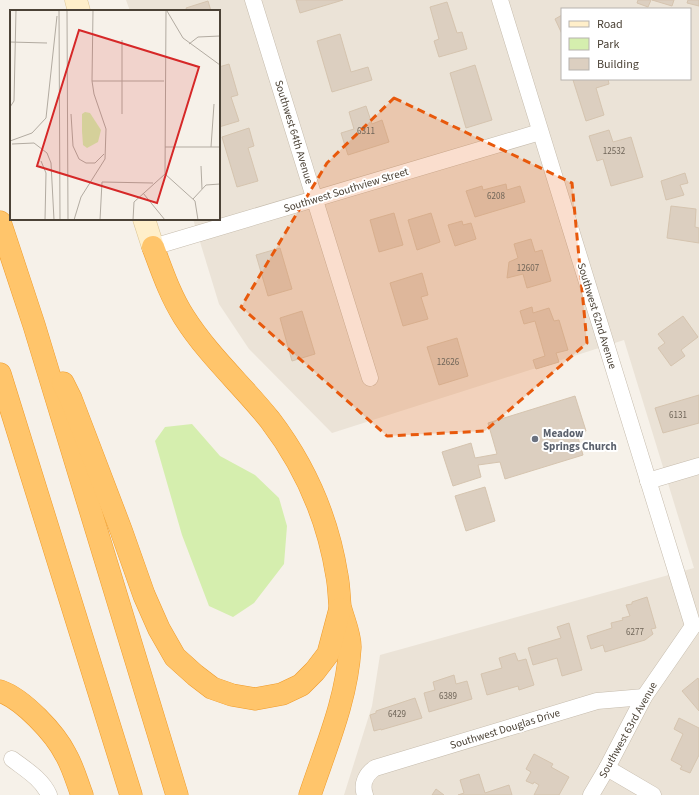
<svg xmlns="http://www.w3.org/2000/svg" width="699" height="795" viewBox="0 0 699 795" font-family="'Source Sans 3',sans-serif">
<rect width="100%" height="100%" fill="#f6f1e9"/>
<!-- residential -->
<path fill="#ebe3d7" fill-rule="evenodd" d="M126 0H699V795H344L372 706 380 655 694 568 624 340 332 433 249 349 219 304 193 219H219V11H130ZM562 9H690V79H562Z"/>
<!-- green -->
<polygon fill="#d5eeae" points="192,424 220,456 255,475 279,498 287,526 284,564 254,603 233,617 209,606 182,535 155,441 165,427"/>
<!-- building -->
<g fill="#dccfc0" stroke="#d5c4af">
<polygon points="296,0 343,0 300,13"/>
<polygon points="638,0 651,0 648,7 637,3"/>
<polygon points="652,0 674,0 672,6"/>
<polygon points="688,0 699,0 699,6 687,3"/>
<polygon points="208,1 211,11 187,11 186,8"/>
<polygon points="447,2 457,33 462,32 467,49 439,57 434,41 439,39 430,7"/>
<polygon points="562,15 562,34 555,19"/>
<polygon points="340,34 351,72 368,67 372,80 332,92 317,41"/>
<polygon points="229,64 238,95 231,97 239,121 219,127 219,67"/>
<polygon points="475,65 492,120 466,128 450,73"/>
<polygon points="577,79 608,79 609,84 596,88 604,115 586,121 573,80"/>
<polygon points="366,106 372,124 382,120 389,142 348,155 341,133 354,129 349,112"/>
<polygon points="249,128 254,146 248,148 258,181 237,187 222,137"/>
<polygon points="609,130 613,142 631,137 643,177 611,186 603,159 597,161 589,136"/>
<polygon points="685,173 688,183 680,185 684,195 666,200 661,181"/>
<polygon points="506,184 507,190 520,186 525,202 475,217 466,191 482,186 483,190"/>
<polygon points="671,206 696,209 695,227 699,228 699,243 667,238"/>
<polygon points="394,213 403,245 379,252 370,220"/>
<polygon points="431,213 440,242 417,250 408,220"/>
<polygon points="462,221 463,225 471,223 476,239 455,246 448,225"/>
<polygon points="531,239 535,252 542,250 551,281 527,288 523,274 507,278 509,262 518,258 514,244"/>
<polygon points="280,248 292,289 268,296 256,255"/>
<polygon points="422,273 428,295 421,297 428,319 403,326 390,283"/>
<polygon points="532,307 533,313 549,308 554,321 559,320 568,350 556,353 559,362 536,369 533,360 545,356 535,321 524,324 520,311"/>
<polygon points="302,311 315,354 292,361 280,318"/>
<polygon points="683,316 698,337 681,350 685,356 671,366 658,348 665,343 658,334"/>
<polygon points="457,338 468,376 439,385 427,347"/>
<polygon points="699,395 699,423 663,433 655,408"/>
<polygon points="575,396 586,431 577,434 583,455 505,479 500,462 478,465 481,477 453,486 442,452 471,443 475,458 497,454 488,423"/>
<polygon points="485,487 495,521 466,531 455,496"/>
<polygon points="647,597 656,628 651,629 653,634 645,640 605,652 603,645 591,649 587,636 612,628 611,623 623,620 622,618 630,616 626,605 632,604 632,602"/>
<polygon points="569,623 582,670 562,676 557,658 533,665 528,648 561,638 557,627"/>
<polygon points="515,653 518,661 526,659 534,685 519,690 518,686 487,695 481,674 502,668 499,658"/>
<polygon points="454,675 456,684 467,681 472,699 429,712 424,693 435,690 433,682"/>
<polygon points="698,678 699,680 699,711 682,691"/>
<polygon points="415,698 422,718 381,730 381,729 374,731 370,715 376,713 376,711"/>
<polygon points="679,718 699,728 699,755 690,773 680,769 682,766 671,760 683,734 674,729"/>
<polygon points="534,754 553,764 551,767 569,777 559,795 534,795 539,785 534,782 533,784 526,781 531,772 526,769"/>
<polygon points="479,774 485,793 509,785 512,795 458,795 464,793 460,780"/>
<polygon points="436,789 444,795 432,795"/>
</g>
<g fill="none" stroke-linecap="round" stroke-linejoin="round">
<defs>
<g id="minor">
<polyline points="253,0 370,378"/>
<polyline points="500,0 693,626"/>
<polyline points="153,247 540,132"/>
<polyline points="648,481 699,466"/>
<path d="M12 759C25 769 42 779 49 795"/>
<polyline points="607,768 653,795"/>
<path d="M365 795C361 784 366 774 375 768L597 701 644 697"/>
<polyline points="591,795 607,768 644,697 693,626"/>
</g>
<g id="secondary">
<polyline points="76,0 79,11"/>
<polyline points="144,219 153,247"/>
</g>
<g id="motorway">
<polyline points="0,222 34,325 177,795"/>
<path d="M153 247C162 271 170 295 184 317 208 355 242 385 270 420 305 466 328 519 337 576 339 586 339 596 340 606 343 619 351 636 350 648 347 699 326 747 310 795"/>
<polyline points="0,374 131,795"/>
<polyline points="63,383 71,399 121,530 144,595 159,629 175,657 195,675 212,688 232,695 255,699 282,694 301,685 315,671 328,654 340,609"/>
<path d="M0 691C23 699 55 733 66 755 73 767 77 782 82 795"/>
</g>
</defs>
<!-- minor casing -->
<use href="#minor" stroke="#c6bcad" stroke-width="17"/>
<!-- secondary casing -->
<use href="#secondary" stroke="#dbc494" stroke-width="23"/>
<!-- motorway casing -->
<use href="#motorway" stroke="#ef9b2a" stroke-width="23"/>
<!-- minor -->
<use href="#minor" stroke="#fff" stroke-width="16"/>
<!-- secondary -->
<use href="#secondary" stroke="#ffefca" stroke-width="22"/>
<!-- motorway -->
<use href="#motorway" stroke="#ffc56b" stroke-width="22"/>
</g>
<!-- marked area -->
<path fill="#e8590c" fill-opacity="0.2" stroke="#e8590c" stroke-width="3" stroke-dasharray="8 5" stroke-linejoin="round" d="M394 98 572 183 587 343 485 431 387 436 241 307 327 163Z"/>
<!-- markers -->
<circle fill="#6b7280" stroke="#fff" stroke-width="1.5" cx="535" cy="439" r="4"/>
<g text-anchor="middle" dominant-baseline="central" stroke-width="4" stroke-linejoin="round" paint-order="stroke">
<!-- number labels -->
<g font-size="9" fill="#6f6558">
<text x="366" y="131">6311</text>
<text x="614" y="151">12532</text>
<text x="496" y="196">6208</text>
<text x="528" y="268">12607</text>
<text x="448" y="362">12626</text>
<text x="678" y="415">6131</text>
<text x="635" y="632">6277</text>
<text x="448" y="696">6389</text>
<text x="397" y="714">6429</text>
</g>
<!-- street labels -->
<g font-size="11" fill="#4b4236" stroke="#fff">
<text transform="translate(294 132) rotate(73)">Southwest 64th Avenue</text>
<text transform="translate(346 190) rotate(-17)">Southwest Southview Street</text>
<text transform="translate(597 316) rotate(73)">Southwest 62nd Avenue</text>
<text transform="translate(505 729) rotate(-17)">Southwest Douglas Drive</text>
<text transform="translate(628 730) rotate(-61)">Southwest 63rd Avenue</text>
</g>
<!-- worship labels -->
<g font-size="11" font-weight="bold" fill="#5b616d" stroke="#fff" text-anchor="start">
<text x="543" y="433">Meadow<tspan x="543" dy="13">Springs Church</tspan></text>
</g>
</g>
<!-- overview -->
<g transform="translate(10 10)">
<rect width="210" height="210" fill="#f6f1e9"/>
<path d="M75 102 80 103 91 120 88 132 77 138 73 135 72 121V104Z" fill="#d5eeae"/>
<path fill="none" stroke="#b2aba1" stroke-width="1" d="M49 0 50 210M57 0 58 210M157 1 173 28 210 55M112 30V104M0 32 37 33M179 34 188 27 210 26M82 71H154M82 71 83 0M0 97 4 91 6 0M61 104 63 136 69 149 76 153H85L94 144M0 131 22 123 36 108 47 6M2 134 24 133 37 143 41 153 44 210M155 137H210M201 137 204 94M31 151 36 163 35 210M191 156 192 179M155 164 156 1M155 164 185 191 188 210M133 183 155 210M183 189 196 175 210 174M64 210 71 187 95 149 96 119 84 84 82 71M90 210 92 172 143 173M123 210 124 192 155 164"/>
<path fill="#d62828" fill-opacity="0.15" stroke="#d62828" stroke-width="2" d="M69 20 189 57 147 193 27 156Z"/>
<rect width="210" height="210" fill="none" stroke="#4b4236" stroke-width="2"/>
</g>
<!-- legend -->
<rect x="561" y="8" width="130" height="72" fill="#ffffff" stroke="#b7b3af"/>
<rect x="569" y="21" width="20" height="6" fill="#ffefca" stroke="#b7b3af"/>
<text x="597" y="28" font-size="12" fill="#4b4236">Road</text>
<rect x="569" y="38" width="20" height="12" fill="#d5eeae" stroke="#b7b3af"/>
<text x="597" y="48" font-size="12" fill="#4b4236">Park</text>
<rect x="569" y="58" width="20" height="12" fill="#dccfc0" stroke="#b7b3af"/>
<text x="597" y="68" font-size="12" fill="#4b4236">Building</text>
</svg>
